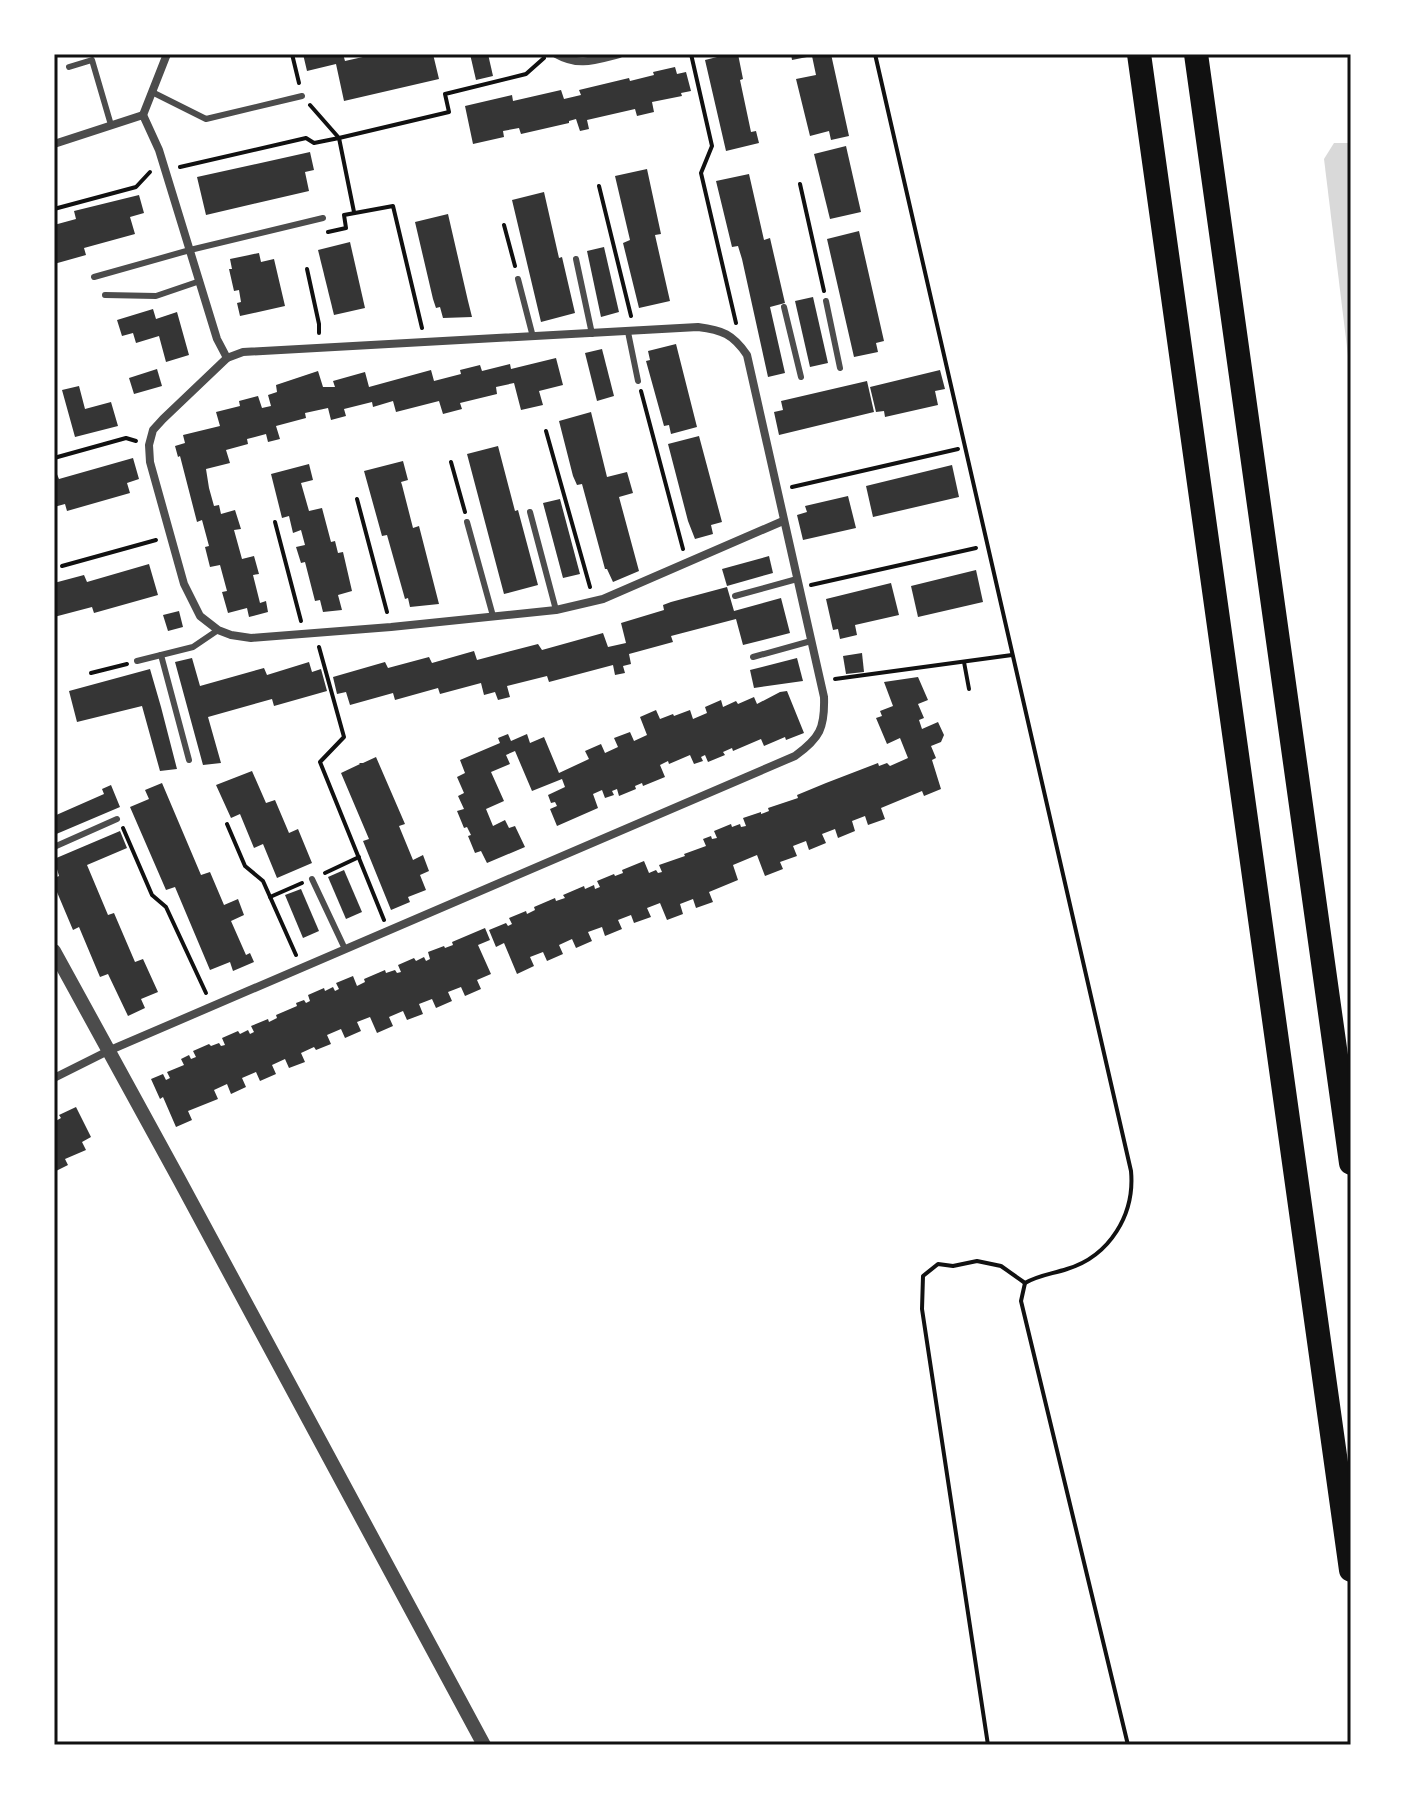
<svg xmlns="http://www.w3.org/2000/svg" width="1405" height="1799" viewBox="0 0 1405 1799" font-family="'Public Sans',sans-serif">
<rect width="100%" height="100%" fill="#fff"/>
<!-- water -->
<polygon fill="#d9d9d9" points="1334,143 1351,143 1351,380 1324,159"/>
<!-- building -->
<g fill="#353535">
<polygon points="303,54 343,54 345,61 376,54 433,54 439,79 344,101 336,64 307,71"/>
<polygon points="470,54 488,54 493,76 476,80"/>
<polygon points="729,54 738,54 743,79 740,80 751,132 756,131 759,143 726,151 705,60"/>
<polygon points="791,54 831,54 849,136 831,140 829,131 810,136 796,79 816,75 812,56 792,60"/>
<polygon points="675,67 677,74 686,72 691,91 681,93 682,96 652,102 654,112 637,116 635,109 587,120 589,129 580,131 576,119 569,121 569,123 521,134 519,128 503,131 504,137 473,144 465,106 512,95 513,101 561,90 564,99 581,95 579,90 629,78 630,81 654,75 653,72"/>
<polygon points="846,146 861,212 830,219 814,154"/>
<polygon points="310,152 314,170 305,172 309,191 206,215 197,177"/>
<polygon points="647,169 661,234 655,235 670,301 639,308 623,243 630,240 615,176"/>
<polygon points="749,174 764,240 770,238 785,303 770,307 785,373 768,377 742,259 738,246 732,247 716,181"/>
<polygon points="544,192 559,258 562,257 575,313 541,322 512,200"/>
<polygon points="139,195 144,213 130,217 135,234 84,248 86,255 54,264 54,225 76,219 74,211"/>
<polygon points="448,214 468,301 472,317 443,318 440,307 436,308 433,299 415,222"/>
<polygon points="859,231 884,341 876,343 878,352 854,357 827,239"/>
<polygon points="350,242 365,308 334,315 318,250"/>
<polygon points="604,247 619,312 601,317 587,251"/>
<polygon points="259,253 261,262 274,259 285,306 240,316 237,303 241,302 239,290 234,291 229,269 232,269 230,259"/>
<polygon points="813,297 828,363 810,367 795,301"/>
<polygon points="153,309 156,319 177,312 189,355 166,362 159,336 136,343 133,333 122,336 117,320"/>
<polygon points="676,344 697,427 671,434 669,425 664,426 646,361 650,360 648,351"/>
<polygon points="602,349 614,396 597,401 585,353"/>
<polygon points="556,358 563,385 539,391 543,405 521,410 514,383 496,387 497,394 460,403 462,409 443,414 439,401 396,412 393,401 373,407 372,402 344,409 346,416 331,420 328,408 305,413 306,418 276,426 280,439 268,442 266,434 247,439 248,444 226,450 230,463 206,469 209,488 214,506 219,505 221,514 235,510 241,529 234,530 242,559 254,556 259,574 253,575 260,603 266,601 268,612 249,617 247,608 228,613 222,592 227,591 220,565 210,567 205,547 209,546 202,520 197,522 180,456 178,457 175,446 185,443 183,435 220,426 216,412 240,406 239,401 258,396 262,408 271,406 268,395 277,392 276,385 318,371 323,387 335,387 333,381 365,372 369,387 431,370 434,381 461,374 460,370 480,365 482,371 510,364 511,369"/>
<polygon points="157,369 162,386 134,394 129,378"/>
<polygon points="940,370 945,389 935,391 938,405 885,417 884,411 876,412 870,387"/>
<polygon points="867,381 874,412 779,435 774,412 783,410 781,401"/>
<polygon points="79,386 85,409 111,402 118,426 75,437 62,390"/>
<polygon points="591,412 607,477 627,472 633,493 619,497 639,571 613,582 607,569 605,569 582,484 577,485 573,476 559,421"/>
<polygon points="699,436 722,522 711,525 713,534 695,539 688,521 668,444"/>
<polygon points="498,446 515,511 518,510 538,585 504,594 467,454"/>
<polygon points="133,458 139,479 127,483 130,493 67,511 65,504 54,507 54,467 59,479"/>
<polygon points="403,461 408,480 401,482 402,485 413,528 419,526 439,604 410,607 408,598 405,599 387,535 382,536 364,471"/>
<polygon points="309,464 313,480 301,483 309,511 322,508 331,542 335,541 338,553 343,552 352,591 338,595 342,610 323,612 320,600 315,601 305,562 301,563 296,547 305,545 301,530 293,533 289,516 282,518 271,474"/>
<polygon points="952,465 959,497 873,517 866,486"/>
<polygon points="848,496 856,528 803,540 797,515 807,512 805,506"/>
<polygon points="560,499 580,574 563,578 543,503"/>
<polygon points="769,556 773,573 727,586 722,569"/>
<polygon points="149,564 158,595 94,613 92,607 54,617 54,583 84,575 87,582"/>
<polygon points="976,570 983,602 918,617 911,586"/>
<polygon points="891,583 899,615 855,625 857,635 840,639 838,629 833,630 826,599"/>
<polygon points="727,587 734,611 781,598 790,633 743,645 736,619 671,636 673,642 629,654 631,664 623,666 625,673 615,675 613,665 549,682 547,676 507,686 510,697 498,700 495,692 484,695 481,683 440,694 438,688 395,700 393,693 350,705 346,692 337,694 333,677 385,662 388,668 429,657 432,663 474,651 477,660 538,644 542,650 603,633 608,647 626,643 621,623 664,610 663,605 671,602"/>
<polygon points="179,611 183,627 168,631 163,615"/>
<polygon points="862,653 864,672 846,674 843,656"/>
<polygon points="192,658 200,686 264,668 267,675 309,662 312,672 321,669 327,691 274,706 272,699 208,717 221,763 203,765 175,662"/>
<polygon points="797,658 803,681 754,688 750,670"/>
<polygon points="150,669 161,707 177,769 160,771 142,706 77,722 69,691"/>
<polygon points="918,677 928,700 918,704 924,718 919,720 922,729 938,722 944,735 941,742 931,746 936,758 932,760 941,789 924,796 922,791 881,808 885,819 868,825 865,816 852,821 855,831 838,838 835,829 822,834 826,843 809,850 806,841 793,846 797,856 780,862 783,869 765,876 757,855 733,865 738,880 709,892 713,902 696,908 693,899 680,904 683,914 667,920 660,903 647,908 651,917 634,923 631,915 618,920 622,929 605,936 602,927 588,932 592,941 576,948 572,939 559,945 563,954 547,961 543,952 530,957 534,966 517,974 504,943 496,947 489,930 506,923 508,926 512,924 509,918 526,911 527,914 535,910 534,907 555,898 556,901 565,898 563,895 584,886 585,889 594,885 595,889 600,887 597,881 614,874 615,876 623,873 622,870 644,861 649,873 656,870 658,873 662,872 659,865 685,856 684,854 706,846 703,839 711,836 712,839 717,838 714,831 731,824 732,827 740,824 741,827 746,826 743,818 761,812 761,814 769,811 768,808 798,798 797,795 826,783 878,763 879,766 887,763 890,766 908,758 900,738 887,744 876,718 882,716 880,711 893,706 884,682"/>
<polygon points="787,691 804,733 786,740 785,737 764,746 761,739 733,751 732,748 723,752 725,755 708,762 705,755 701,757 703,761 694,764 690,755 669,764 668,761 660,765 665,777 643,786 642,783 635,786 636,789 619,796 617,789 612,791 614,795 605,798 602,790 593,794 598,808 557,826 550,809 557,806 555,802 551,803 548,795 565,787 562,779 532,791 515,751 506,755 510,764 491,772 504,801 486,809 493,826 505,820 509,828 515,826 525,847 487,863 481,851 475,853 468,836 471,835 467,827 464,828 457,811 464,809 458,796 464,793 457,777 465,773 460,760 500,743 498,738 508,734 511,741 527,734 530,743 544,737 559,773 589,759 585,751 601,744 605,753 618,747 614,738 630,732 634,741 647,735 640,717 656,710 660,719 673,714 674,716 690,710 693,719 707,713 705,707 721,700 723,707 736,701 738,704 754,697 757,704 780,692"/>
<polygon points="376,757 405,824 399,826 413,860 423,855 429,871 420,875 426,890 408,897 410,902 391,910 363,841 369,839 341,773 360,764 359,763 363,763"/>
<polygon points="252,771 266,803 275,800 289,833 298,829 312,863 277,878 263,844 254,848 240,814 231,818 216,785"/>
<polygon points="162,783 201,875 210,872 224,905 238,899 244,915 231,921 246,955 250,953 254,962 233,971 230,962 210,970 175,887 166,890 130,807 149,799 145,790"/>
<polygon points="111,785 120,807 54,835 54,816 104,794 102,789"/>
<polygon points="120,831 127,848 87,865 108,915 114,913 135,962 143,959 158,992 141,999 145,1008 128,1016 108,974 100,977 79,927 73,930 54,885 54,878 59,876 54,859"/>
<polygon points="344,870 362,912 346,919 328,877"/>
<polygon points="301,889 319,931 303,938 285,895"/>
<polygon points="485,928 490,940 478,945 491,974 477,980 481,989 465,996 461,987 448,992 452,1001 436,1008 432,999 419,1004 423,1014 407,1020 403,1011 389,1017 393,1026 377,1033 370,1017 357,1022 361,1031 345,1038 341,1029 327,1035 331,1044 316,1050 314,1047 301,1053 305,1062 289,1068 285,1059 272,1065 276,1074 260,1081 256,1072 242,1078 246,1087 231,1094 227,1084 214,1090 218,1099 188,1111 192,1120 176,1127 163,1097 160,1099 151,1079 163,1074 166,1080 170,1078 167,1072 184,1065 181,1059 189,1055 191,1059 196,1057 193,1051 209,1044 211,1046 219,1043 221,1046 225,1045 222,1038 238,1031 240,1034 248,1030 250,1034 254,1032 251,1026 268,1019 269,1022 277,1018 276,1015 297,1006 296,1003 304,1000 306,1003 310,1001 308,995 324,988 325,991 333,987 335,991 339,989 336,983 353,976 357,986 365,982 364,979 385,970 386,973 395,970 397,973 401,972 398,965 414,958 416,961 424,957 426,961 430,959 428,952 444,946 445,948 453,945 452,942"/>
<polygon points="76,1107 91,1137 82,1142 86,1150 65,1159 68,1165 54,1172 54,1122 61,1118 59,1115"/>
</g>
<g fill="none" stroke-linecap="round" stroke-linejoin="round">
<!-- path -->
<g stroke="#111" stroke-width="4">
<polyline points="292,54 299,83"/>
<polyline points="691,54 712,146 701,173 736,323"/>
<path d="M875 54 1131 1171C1135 1214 1110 1256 1067 1269 1052 1274 1039 1275 1025 1283L1021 1301 1128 1745"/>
<polyline points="310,105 339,138 449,112 445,94 526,74 544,58"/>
<polyline points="180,167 306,138 314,143 339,138 354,212"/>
<polyline points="800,184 824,291"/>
<polyline points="599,186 631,316"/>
<polyline points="54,209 136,187 150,172"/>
<polyline points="504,225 515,266"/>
<polyline points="328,232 346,228 344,215 393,206 422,328"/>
<polyline points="307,269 319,324 319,333"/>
<polyline points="641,391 683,549"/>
<polyline points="546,431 590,587"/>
<polyline points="54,458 126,438 136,441"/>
<polyline points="451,462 465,512"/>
<polyline points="792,487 958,449"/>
<polyline points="357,499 387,612"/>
<polyline points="275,522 301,621"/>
<polyline points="62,566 156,540"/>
<polyline points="811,585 976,548"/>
<polyline points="319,647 344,737 320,762 384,920"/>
<polyline points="964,662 969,689"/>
<polyline points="91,673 127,664"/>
<polyline points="835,679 1012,655"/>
<polyline points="227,824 245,866 263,881 296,955"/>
<polyline points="123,828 152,895 166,907 206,993"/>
<polyline points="325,873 359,857"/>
<polyline points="270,897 302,883"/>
<polyline points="988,1745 922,1309 923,1276 938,1264 953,1266 977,1261 1001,1266 1025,1283"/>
</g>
<!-- service -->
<g stroke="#4c4c4c" stroke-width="6">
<polyline points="69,67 92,60 111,125"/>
<polyline points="152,92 206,119 302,96"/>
<polyline points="576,259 592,334"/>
<polyline points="94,277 190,250 323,218"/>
<polyline points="518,279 533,337"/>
<polyline points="105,295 156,296 200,281"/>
<polyline points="826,301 840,368"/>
<polyline points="784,307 801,377"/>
<polyline points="628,332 638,381"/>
<polyline points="530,512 556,610"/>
<polyline points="467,522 493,616"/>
<polyline points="735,596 797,579"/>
<polyline points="161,655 189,760"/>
<polyline points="753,657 811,641"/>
<polyline points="137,661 193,647 218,630"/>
<polyline points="54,847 117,819"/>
<polyline points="312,879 345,949"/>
</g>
<!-- minor -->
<g stroke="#4c4c4c" stroke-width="8">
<path d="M556 54C579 67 595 60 619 54"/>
<polyline points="143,115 167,54"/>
<polyline points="54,144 143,115 159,150 217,339 227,358 163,419 153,430 149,445 150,462 184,584 200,616 218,630 231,635 251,638 391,627 556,610 603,599 783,521"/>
<path d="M54 1078 108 1051 795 756C820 738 825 728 824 697L747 355C733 334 722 330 698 327L243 352 227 358"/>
</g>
<!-- tertiary -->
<polyline stroke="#4c4c4c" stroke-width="14" points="54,951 180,1181 484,1745"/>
<!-- motorway -->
<g stroke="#111" stroke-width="24">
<polyline points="1139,54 1351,1570"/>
<polyline points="1196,54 1351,1163"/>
</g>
</g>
<!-- border -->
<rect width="1405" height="1799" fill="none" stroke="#ffffff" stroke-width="112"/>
<rect x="56" y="56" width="1293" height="1687" fill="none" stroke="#111" stroke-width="3"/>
</svg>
